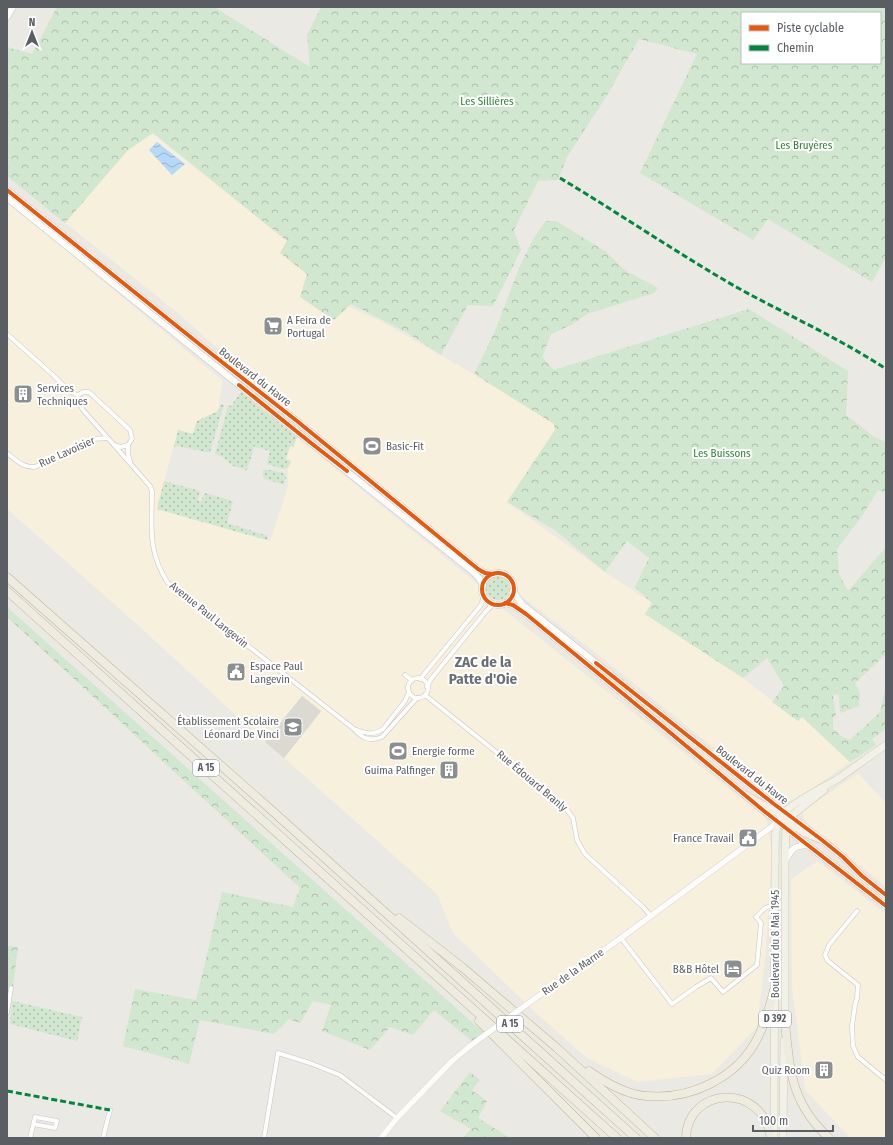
<svg xmlns="http://www.w3.org/2000/svg" width="893" height="1145" viewBox="0 0 893 1145" font-family="'Fira Sans Condensed',sans-serif">
<defs>
<pattern id="grass-dots" width="8" height="8" patternUnits="userSpaceOnUse"><rect width="8" height="8" fill="#d1e7cf"/><path d="M2 2h.1M6 6h.1" fill="none" stroke="#adbeac" stroke-width="1.8" stroke-linecap="round"/></pattern>
<pattern id="forest-crowns" width="20" height="18" patternUnits="userSpaceOnUse"><rect width="20" height="18" fill="#d1e7cf"/><path d="M2 6a3 3 0 1 1 6 0M12 15a3 3 0 1 1 6 0" fill="none" stroke="#adbeac"/></pattern>
<pattern id="water-waves" width="16" height="10" patternUnits="userSpaceOnUse"><rect width="16" height="10" fill="#b6d9f7"/><path d="M0 5q4-4 8 0t8 0" fill="none" stroke="#97b3cc"/></pattern>
</defs>
<rect width="100%" height="100%" fill="#eae9e4"/>
<!-- commercial -->
<g fill="#f6f0dc">
<polygon points="152,133 287,241 350,307 384,323 474,374 554,424 555,430 507,502 605,572 652,603 645,614 743,678 798,721 805,714 850,762 795,801 779,800 587,646 518,594 515,577 504,570 490,571 482,568 277,401 180,315 63,221 128,150"/>
<polygon points="7,201 223,381 219,403 219,411 197,421 193,434 178,430 157,509 270,541 288,486 288,468 291,461 285,459 290,446 293,447 297,437 479,585 481,596 486,602 495,607 502,608 766,818 772,850 766,951 757,1027 712,1074 637,1082 587,1058 538,1015 453,933 437,894 284,758 321,712 302,696 265,742 141,628 7,509"/>
<polygon points="858,773 886,803 886,887 804,820 803,811"/>
<polygon points="818,861 886,914 886,1138 850,1138 805,1090 792,987 791,879"/>
</g>
<!-- education -->
<polygon fill="#dbd9d2" points="302,696 321,711 284,758 265,742"/>
<!-- grass -->
<g fill="url(#grass-dots)">
<polygon points="241,392 297,437 293,447 290,446 286,459 291,461 288,468 283,469 267,464 270,451 252,446 254,448 247,470 233,466 223,457 215,454 228,406 233,405 233,403"/>
<polygon points="221,404 224,405 210,452 206,452 178,446 174,447 178,430 193,434 197,421 218,411"/>
<polygon points="263,470 270,470 284,473 286,477 284,485 263,478"/>
<polygon points="164,481 200,491 198,501 201,501 205,493 233,501 227,523 268,536 267,540 157,509"/>
<circle cx="498" cy="588" r="12"/>
<polygon points="12,1001 82,1017 77,1041 10,1024"/>
</g>
<!-- forest -->
<g fill="url(#forest-crowns)" fill-rule="evenodd">
<path d="M57 7H214L310 67 307 35 321 7H886V257L872 282 768 219 753 240 640 173 697 54 639 39 606 97 567 157 558 180 538 181 514 230 521 250 493 306 468 305 441 355 406 332 351 304 334 320 300 297 307 274 280 253 287 241 153 133 128 150 65 223 7 176V47L32 54ZM742 13H880V63H742Z"/>
<path d="M546 221H556L605 251 626 271 658 288 654 293 587 314 573 324 551 334 542 357 554 370 749 309 848 371 846 415 873 436 886 442V493L878 490 862 516 837 549 839 574 848 591 886 547V654L855 683 860 693 859 706 840 713 839 695 833 694 836 716 833 718V729L841 736 850 740 880 712 884 693 886 692V729L872 739 876 745 850 762 802 717 798 721 772 702 784 686 767 658 743 678 645 614 652 603 635 587 649 558 627 541 605 572 555 530 507 502 555 430 554 424 474 374C483 356 493 337 500 318 513 286 523 249 546 221Z"/>
<polygon points="7,607 485,1034 473,1042 434,1010 413,1035 390,1027 370,1050 322,1031 331,1005 313,1001 300,1023 289,1019 274,1034 200,1020 189,1064 123,1046 135,989 196,1000 222,892 293,907 300,888 7,617"/>
<polygon points="7,946 18,947 13,987 7,986"/>
<polygon points="470,1072 480,1080 472,1090 487,1101 478,1118 510,1138 463,1138 471,1129 440,1111"/>
</g>
<!-- water -->
<polygon fill="url(#water-waves)" points="157,142 185,164 172,175 149,150"/>
<g fill="none" stroke-linecap="round" stroke-linejoin="round">
<defs>
<g id="minor">
<polyline points="7,334 53,375 70,392 78,395"/>
<polygon points="83,392 89,392 130,430 132,439 128,445 121,447 114,445 83,410 77,400 78,395"/>
<path d="M114 445 150 486 152 491C152 527 147 551 168 583L354 729"/>
<polyline points="128,445 128,454 130,461"/>
<path d="M7 453C16 460 23 468 35 467L93 439 107 438"/>
<polyline points="405,675 412,680"/>
<circle cx="418" cy="688" r="10"/>
<polyline points="420,679 481,605 484,596"/>
<polyline points="427,687 431,679 487,610 494,604"/>
<path d="M409 692 405 701 383 729C373 736 364 733 354 729 362 738 369 742 382 737L417 698"/>
<polyline points="425,695 565,807 573,818 577,840 585,854 643,907 651,916"/>
<polyline points="857,911 829,945 825,955 828,961 858,985 857,998 855,1005 852,1026 853,1046 858,1057 886,1080"/>
<polyline points="621,938 672,1004 696,987 711,978 723,992 757,965 761,923 756,917 765,908 775,904"/>
<polyline points="7,1013 11,988"/>
<polyline points="30,1138 35,1117 57,1121 55,1128 33,1124"/>
<polyline points="103,1138 110,1110"/>
<polyline points="264,1138 278,1053 310,1063 340,1075 397,1118"/>
</g>
<g id="tertiary">
<polyline points="530,1002 621,938 778,822"/>
<polyline points="381,1138 397,1118 452,1061 470,1046"/>
</g>
<g id="secondary">
<polyline points="7,17 13,7"/>
<polyline points="7,190 213,355 297,421 478,569 485,573 493,574"/>
<polyline points="7,198 311,443 472,571 479,578 483,585"/>
<circle cx="498" cy="589" r="16"/>
<polyline points="513,591 522,604 774,804 822,840 843,857 862,876 886,895"/>
<polyline points="505,603 513,605 526,614 661,725 764,811 886,906"/>
<path d="M785 861C792 849 793 846 807 845"/>
</g>
<g id="primary">
<polyline points="744,794 765,806 773,811 786,816"/>
<polyline points="783,822 793,825 805,833 822,840"/>
<polyline points="785,1028 785,861 786,826 791,816 824,790"/>
<path d="M774 1138 775 866C776 853 773 828 780 817 786 806 823 787 836 780 853 769 869 756 886 745"/>
<polyline points="783,1138 784,1041"/>
</g>
<g id="motorway">
<polyline points="7,577 268,807 636,1138"/>
<polyline points="7,591 617,1138"/>
<polyline points="399,918 462,967 557,1048 655,1138"/>
<polyline points="479,1021 596,1138"/>
<path d="M785 1023C790 1071 791 1103 829 1138"/>
<path d="M589 1071C606 1083 626 1095 647 1096 690 1100 737 1078 757 1039 765 1024 770 1006 774 990"/>
<path d="M686 1138C687 1087 762 1081 771 1138"/>
</g>
</defs>
<!-- minor casing -->
<use href="#minor" stroke="#c6c6c5" stroke-width="5"/>
<!-- tertiary casing -->
<use href="#tertiary" stroke="#c6c6c5" stroke-width="6"/>
<!-- secondary casing -->
<use href="#secondary" stroke="#c7c7c6" stroke-width="7"/>
<!-- primary casing -->
<use href="#primary" stroke="#d3cbb1" stroke-width="8"/>
<!-- motorway casing -->
<use href="#motorway" stroke="#c2b592" stroke-width="9"/>
<!-- minor -->
<use href="#minor" stroke="#fcfcfb" stroke-width="4"/>
<!-- tertiary -->
<use href="#tertiary" stroke="#fcfcfb" stroke-width="5.5"/>
<!-- secondary -->
<use href="#secondary" stroke="#fcfcfb" stroke-width="6"/>
<!-- primary -->
<use href="#primary" stroke="#f2f1e7" stroke-width="7"/>
<!-- motorway -->
<use href="#motorway" stroke="#eeece0" stroke-width="8"/>
<defs>
<polyline id="tertiary-bridge" points="470,1046 530,1002"/>
</defs>
<!-- tertiary-bridge casing -->
<use href="#tertiary-bridge" stroke="#c6c6c5" stroke-width="6" stroke-linecap="butt"/>
<!-- tertiary-bridge -->
<use href="#tertiary-bridge" stroke="#fcfcfb" stroke-width="5.5"/>
<!-- quiet -->
<g stroke="#00873e" stroke-width="3" stroke-dasharray="6 3" stroke-linecap="butt">
<path d="M560 178C620 214 677 253 738 288 787 315 839 338 886 369"/>
<polyline points="7,1091 110,1110"/>
</g>
<defs>
<g id="cycleway">
<polyline points="7,190 213,355 297,421 478,569 485,573 493,574"/>
<polyline points="239,385 311,443 347,471"/>
<circle cx="498" cy="589" r="16"/>
<polyline points="505,603 513,605 526,614 661,725 764,811 886,906"/>
<polyline points="596,663 774,804 822,840 843,857 862,876 886,895"/>
</g>
</defs>
<!-- cycleway casing -->
<use href="#cycleway" stroke="#fff" stroke-width="6"/>
<!-- cycleway -->
<use href="#cycleway" stroke="#e8590c" stroke-width="4"/>
</g>
<!-- icons -->
<defs>
<symbol id="supermarket-square" viewBox="-11 -11 22 22"><rect x="-9" y="-9" width="18" height="18" rx="4" fill="#8c8f90" stroke="#fff"/><path d="M-6-5.5h2.5l.6 2H6L4.5 2H-2.5L-4.4-4H-6ZM-1.5 3.2a1.3 1.3 0 1 0 .1 0ZM3 3.2a1.3 1.3 0 1 0 .1 0Z" fill="#fff"/></symbol>
<symbol id="building-square" viewBox="-11 -11 22 22"><rect x="-9" y="-9" width="18" height="18" rx="4" fill="#8c8f90" stroke="#fff"/><path d="M-4-6H4V6H1V3H-1V6H-4ZM-2.5-4.3h1.7v1.8h-1.7ZM.8-4.3h1.7v1.8H.8ZM-2.5-1h1.7V.8h-1.7ZM.8-1h1.7V.8H.8Z" fill="#fff"/></symbol>
<symbol id="stadium-square" viewBox="-11 -11 22 22"><rect x="-9" y="-9" width="18" height="18" rx="4" fill="#8c8f90" stroke="#fff"/><path d="M0-5a6.5 5 0 1 0 0 10a6.5 5 0 1 0 0-10ZM-3.5-1.8h7v3.6h-7Z" fill="#fff"/></symbol>
<symbol id="civic-square" viewBox="-11 -11 22 22"><rect x="-9" y="-9" width="18" height="18" rx="4" fill="#8c8f90" stroke="#fff"/><path d="M-.6-6.5H3V-4.5H.6V-3L4-1V1h2V6H-6V1h2V-1L-.6-3ZM-1.2 2.5V6h2.4V2.5Z" fill="#fff"/></symbol>
<symbol id="school-square" viewBox="-11 -11 22 22"><rect x="-9" y="-9" width="18" height="18" rx="4" fill="#8c8f90" stroke="#fff"/><path d="M0-5L7-2L0 1L-7-2ZM-4 1L0 2.5L4 1V4Q0 6-4 4Z" fill="#fff"/></symbol>
<symbol id="hotel-square" viewBox="-11 -11 22 22"><rect x="-9" y="-9" width="18" height="18" rx="4" fill="#8c8f90" stroke="#fff"/><path d="M-6-4.5h1.5V1H6V5H4.5V3h-9V5H-6ZM-4 0a1.8 1.8 0 1 1 3.6 0ZM.5 0V-2.5h3Q6-2.5 6 0Z" fill="#fff"/></symbol>
</defs>
<g fill-rule="evenodd">
<use href="#supermarket-square" x="262" y="315" width="22" height="22"/>
<use href="#building-square" x="12" y="383" width="22" height="22"/>
<use href="#stadium-square" x="361" y="435" width="22" height="22"/>
<use href="#civic-square" x="225" y="661" width="22" height="22"/>
<use href="#school-square" x="282" y="716" width="22" height="22"/>
<use href="#stadium-square" x="387" y="740" width="22" height="22"/>
<use href="#building-square" x="438" y="759" width="22" height="22"/>
<use href="#civic-square" x="737" y="827" width="22" height="22"/>
<use href="#hotel-square" x="722" y="958" width="22" height="22"/>
<use href="#building-square" x="813" y="1059" width="22" height="22"/>
</g>
<g text-anchor="middle" dominant-baseline="central" stroke-width="4" stroke-linejoin="round" paint-order="stroke">
<!-- shield labels -->
<g fill="#fff" stroke="#8c8e92" stroke-width="1">
<rect x="193" y="760" width="26" height="16" rx="3"/>
<rect x="759" y="1011" width="32" height="16" rx="3"/>
<rect x="497" y="1016" width="26" height="16" rx="3"/>
</g>
<g font-size="10" font-weight="bold" fill="#5a5e63">
<text x="206" y="768">A 15</text>
<text x="775" y="1019">D 392</text>
<text x="510" y="1024">A 15</text>
</g>
<!-- park labels -->
<g font-size="11" fill="#318338" stroke="#fff">
<text x="487" y="101">Les Sillières</text>
<text x="804" y="145">Les Bruyères</text>
<text x="722" y="453">Les Buissons</text>
</g>
<!-- poi labels -->
<g font-size="11" fill="#5a5e63" stroke="#fff" text-anchor="start">
<text x="287" y="320">A Feira de<tspan x="287" dy="13">Portugal</tspan></text>
<text x="37" y="388">Services<tspan x="37" dy="13">Techniques</tspan></text>
<text x="386" y="446">Basic-Fit</text>
<text x="250" y="666">Espace Paul<tspan x="250" dy="13">Langevin</tspan></text>
<text x="279" y="721" text-anchor="end">Établissement Scolaire<tspan x="279" dy="13">Léonard De Vinci</tspan></text>
<text x="412" y="751">Energie forme</text>
<text x="435" y="770" text-anchor="end">Guima Palfinger</text>
<text x="734" y="838" text-anchor="end">France Travail</text>
<text x="719" y="969" text-anchor="end">B&amp;B Hôtel</text>
<text x="810" y="1070" text-anchor="end">Quiz Room</text>
</g>
<!-- street labels -->
<g font-size="11" fill="#5a5e63" stroke="#fff">
<text transform="translate(255 377) rotate(38)">Boulevard du Havre</text>
<text transform="translate(67 452) rotate(-24)">Rue Lavoisier</text>
<text transform="translate(209 615) rotate(39)">Avenue Paul Langevin</text>
<text transform="translate(752 775) rotate(38)">Boulevard du Havre</text>
<text transform="translate(532 781) rotate(40)">Rue Édouard Branly</text>
<text transform="translate(775 944) rotate(-90)">Boulevard du 8 Mai 1945</text>
<text transform="translate(573 972) rotate(-35)">Rue de la Marne</text>
</g>
<!-- district labels -->
<g font-size="15" font-weight="bold" fill="#6b7075" stroke="#fff">
<text x="483" y="662">ZAC de la<tspan x="483" dy="17">Patte d'Oie</tspan></text>
</g>
</g>
<!-- border -->
<rect width="893" height="1145" fill="none" stroke="#5a5e63" stroke-width="16"/>
<!-- legend -->
<rect x="741" y="12" width="140" height="52" fill="#ffffff" stroke="#bdbfc1"/>
<rect x="749" y="25" width="20" height="6" fill="#e8590c" stroke="#bdbfc1"/>
<text x="777" y="32" font-size="12" fill="#5a5e63">Piste cyclable</text>
<rect x="749" y="45" width="20" height="6" fill="#00873e" stroke="#bdbfc1"/>
<text x="777" y="52" font-size="12" fill="#5a5e63">Chemin</text>
<!-- north arrow -->
<g transform="translate(32 32)" stroke="#ffffff" stroke-width="3" paint-order="stroke">
<path d="M0-3L7 15L0 10L-7 15Z" fill="#5a5e63"/>
<text y="-6" font-size="11" font-weight="bold" text-anchor="middle" fill="#5a5e63">N</text>
</g>
<!-- scale -->
<path d="M753 1125v6h80v-6" fill="none" stroke="#5a5e63" stroke-width="2"/>
<text x="759" y="1125" font-size="12" fill="#5a5e63" stroke="#ffffff" stroke-width="3" paint-order="stroke">100 m</text>
</svg>
